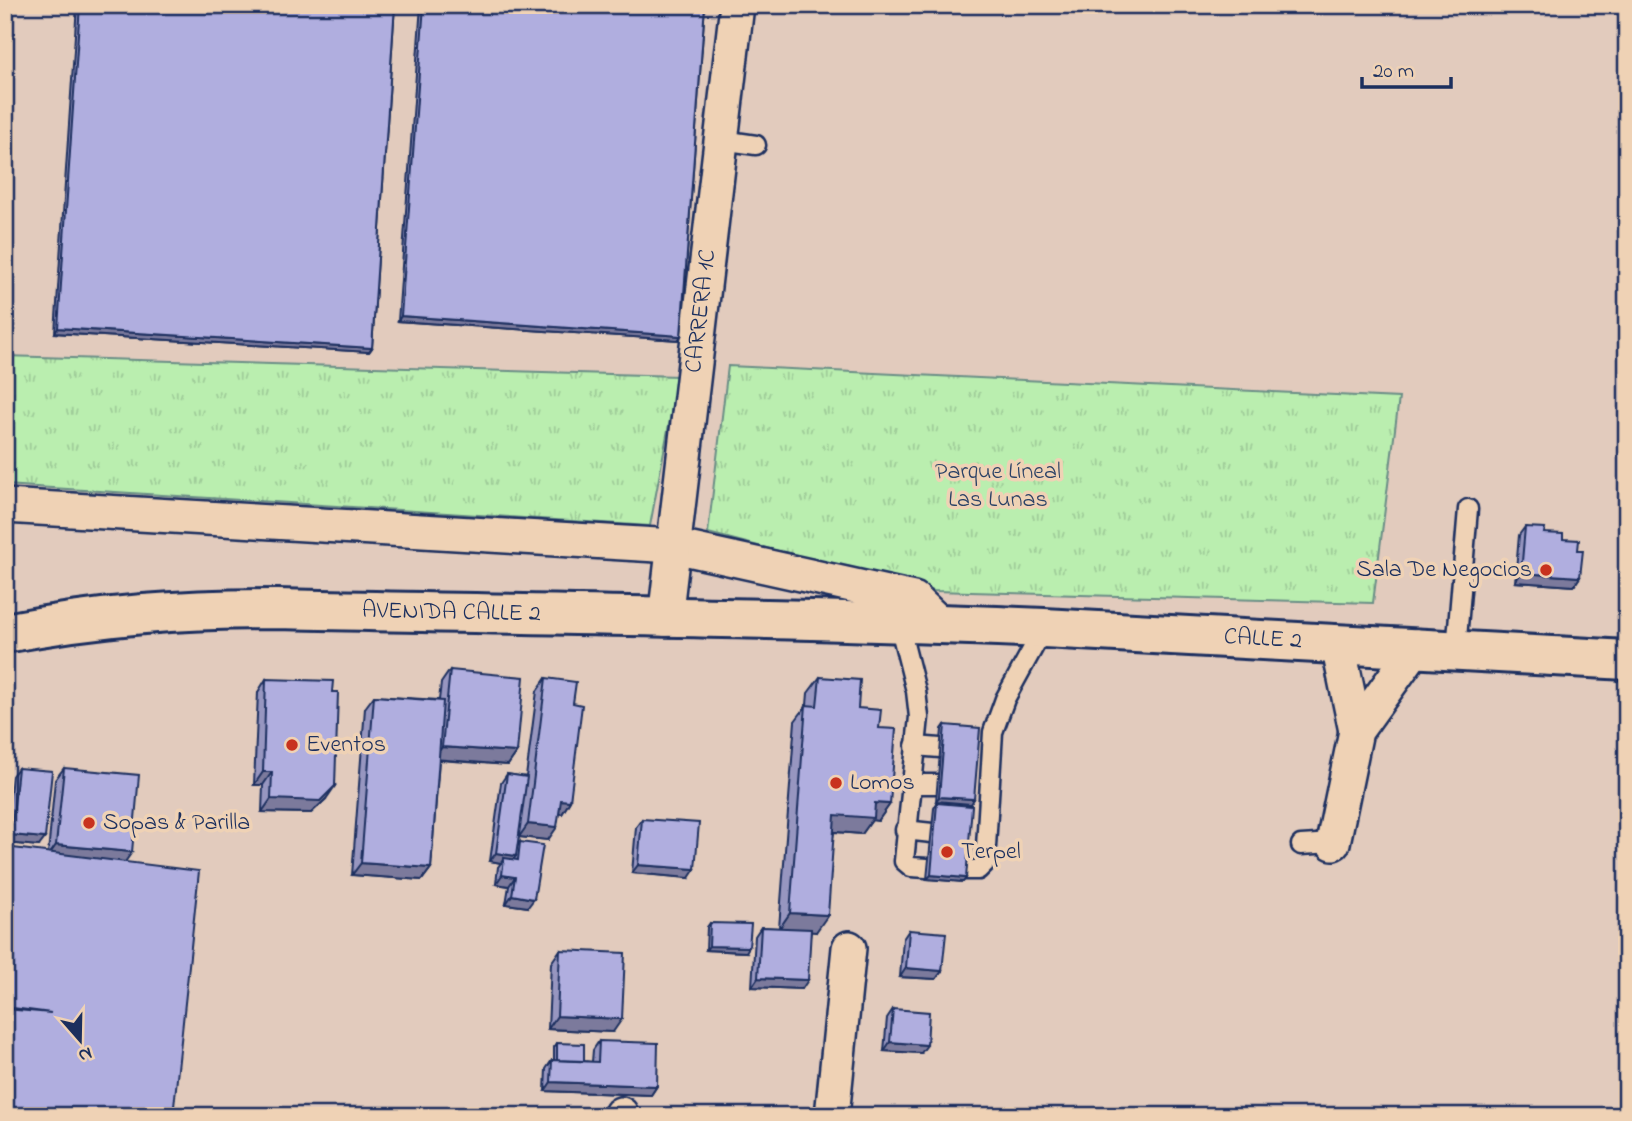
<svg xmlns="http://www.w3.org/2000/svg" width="1632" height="1121" viewBox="0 0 1632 1121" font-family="'Indie Flower',sans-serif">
<defs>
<pattern id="park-tufts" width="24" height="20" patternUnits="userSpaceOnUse" patternTransform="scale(1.75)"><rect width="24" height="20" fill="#baeeaf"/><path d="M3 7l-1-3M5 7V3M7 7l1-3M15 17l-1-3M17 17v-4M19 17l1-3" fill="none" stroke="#9fcc99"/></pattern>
</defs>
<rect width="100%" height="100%" fill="#e2cbbd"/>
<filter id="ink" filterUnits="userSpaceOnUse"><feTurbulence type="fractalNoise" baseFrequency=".0143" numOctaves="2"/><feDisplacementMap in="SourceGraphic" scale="14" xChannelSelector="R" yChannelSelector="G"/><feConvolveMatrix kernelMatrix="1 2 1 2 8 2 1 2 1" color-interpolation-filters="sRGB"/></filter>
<g filter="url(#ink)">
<!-- park -->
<g fill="url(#park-tufts)" stroke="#6a8e86" stroke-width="2">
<polygon points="5,356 678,376 650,526 5,485"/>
<polygon points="728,366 1399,398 1373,603 934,591 708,533"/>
</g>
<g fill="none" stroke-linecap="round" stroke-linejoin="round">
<defs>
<g id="lane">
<polyline points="722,140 756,145"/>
<polyline points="899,624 916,691 919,717 904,861 911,867 927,868"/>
<polyline points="1456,650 1468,509"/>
<polyline points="915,746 940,748"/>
<polyline points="910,784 938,784"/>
<polyline points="905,830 932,833"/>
<polyline points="1301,845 1333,843"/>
<polyline points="963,870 978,870 985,863 993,732 1005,699 1044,628"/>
</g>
<g id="street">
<polyline points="5,506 674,546 914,599 941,625"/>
<path id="s1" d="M665 619 737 5"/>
<polyline points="1338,645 1356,731"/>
<polyline points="1333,843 1356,731 1417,646"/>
<polyline points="621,1116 621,1114"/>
<polyline points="832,1116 849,948"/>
</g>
<g id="primary">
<path id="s2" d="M5 633C101 615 180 609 277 609 532 615 788 617 1044 628 1238 637 1432 649 1627 660"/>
</g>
</defs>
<!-- lane casing -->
<use href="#lane" stroke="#1b2f5e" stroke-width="23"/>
<!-- street casing -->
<use href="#street" stroke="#1b2f5e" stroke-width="38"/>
<!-- primary casing -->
<use href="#primary" stroke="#1b2f5e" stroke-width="44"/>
<!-- lane -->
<use href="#lane" stroke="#efd2b5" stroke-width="18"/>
<!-- street -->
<use href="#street" stroke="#efd2b5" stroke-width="33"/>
<!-- primary -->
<use href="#primary" stroke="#efd2b5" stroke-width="38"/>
</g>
<!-- wall -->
<g fill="#9796c0" stroke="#1b2f5e" stroke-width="2">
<polygon points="77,5 395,5 372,348 369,352 55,333"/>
<polygon points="421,5 705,5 681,336 678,340 398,321"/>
<polygon points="1525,527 1563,539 1578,550 1580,577 1574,586 1515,582 1519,535"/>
<polygon points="450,670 517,752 508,765 439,760 431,868 422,880 352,875 365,708 374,696 439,700 441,683"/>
<polygon points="820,677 858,708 879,728 890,804 878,821 872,820 862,834 834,832 816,932 811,931 802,989 752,987 755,936 761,927 779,928 795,721 807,705 808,693"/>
<polygon points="546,678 573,703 570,801 562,814 559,813 548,840 519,837 517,847 520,842 528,907 506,904 509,886 496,884 498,867 501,863 490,861 501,783 507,774 526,777 537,691"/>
<polygon points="266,679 326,799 311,813 262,812 263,785 254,785 258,692"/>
<polygon points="945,725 971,804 936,801 942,729"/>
<polygon points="18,768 39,846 5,843 12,776"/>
<polygon points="64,768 125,862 48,853 55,780"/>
<polygon points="937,803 966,878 963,882 927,879 934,808"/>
<polygon points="642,819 689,878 632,873 636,827"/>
<polygon points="710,923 746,952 706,950 707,927"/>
<polygon points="909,930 942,971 936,979 900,977 903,939"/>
<polygon points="560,950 613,1032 548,1029 551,963"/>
<polygon points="893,1009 921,1053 884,1051 887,1018"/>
<polygon points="599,1041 657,1086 651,1095 545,1091 546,1069 552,1060 554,1060 554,1047 557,1043 584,1061 592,1062 593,1050"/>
</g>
<!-- shaded-wall -->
<g fill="#7b7a9c" stroke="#1b2f5e" stroke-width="2">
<polygon points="401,316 681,336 678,340 398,321"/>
<polygon points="58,328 372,348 369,352 55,333"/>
<polygon points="1521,573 1580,577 1574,586 1515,582"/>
<polygon points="442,747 517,752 508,765 434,759"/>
<polygon points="263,772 272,772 263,785 254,785"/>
<polygon points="335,786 326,799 311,813 262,812 271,799"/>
<polygon points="939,797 974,799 971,804 936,801"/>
<polygon points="561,800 570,801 562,814 552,813"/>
<polygon points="875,803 890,804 878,821 872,820 862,834 824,831 835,815"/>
<polygon points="528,824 557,827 548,840 519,837"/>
<polygon points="11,835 45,838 39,846 5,843"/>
<polygon points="56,845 132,852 123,865 47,858"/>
<polygon points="496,853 516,856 510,864 504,858 501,863 490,861"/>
<polygon points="361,863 431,868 422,880 352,875"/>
<polygon points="638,865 695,869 689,878 632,873"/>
<polygon points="502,875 515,877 509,886 496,884"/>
<polygon points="931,875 966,878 963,882 927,879"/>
<polygon points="512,895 534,899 528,907 506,904"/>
<polygon points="790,913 828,915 816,932 779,929"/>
<polygon points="709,946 749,947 746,952 706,950"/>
<polygon points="906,968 942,971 936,979 900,977"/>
<polygon points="758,978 808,980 802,989 752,987"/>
<polygon points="557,1016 622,1019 613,1032 548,1029"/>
<polygon points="890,1042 927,1045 921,1053 884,1051"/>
<polygon points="551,1082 657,1086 651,1095 545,1091"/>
</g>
<!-- building -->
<g fill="#b0aedf" stroke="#1b2f5e" stroke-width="2">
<polygon points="80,5 395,5 372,348 58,328"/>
<polygon points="424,5 705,5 681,336 401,316"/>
<polygon points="1525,527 1545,528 1544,533 1563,534 1563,539 1579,540 1578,550 1583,550 1580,577 1521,573"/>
<polygon points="450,670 524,677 517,752 442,747"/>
<polygon points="820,677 860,680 858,708 881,710 879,728 896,729 890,804 875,803 874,818 835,815 828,915 790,913 806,705 817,706"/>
<polygon points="546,678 576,682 573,703 582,705 570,801 561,800 557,827 528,824"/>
<polygon points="266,679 333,681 332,692 338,692 335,786 320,801 271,799 272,772 263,772"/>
<polygon points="374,696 443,701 431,868 361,863"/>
<polygon points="945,725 980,728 974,799 939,797"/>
<polygon points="18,768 52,771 45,838 11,835"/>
<polygon points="64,768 139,775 132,852 56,845"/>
<polygon points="507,774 527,777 516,856 496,853"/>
<polygon points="937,803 972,806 966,878 931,875"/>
<polygon points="642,819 699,823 695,869 638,865"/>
<polygon points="520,842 543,845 534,899 512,895 515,877 502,875 504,858 518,860"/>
<polygon points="5,847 199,871 173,1116 5,1116 5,1009 51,1013 5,1007"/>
<polygon points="710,923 751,924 749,947 709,946"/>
<polygon points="761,927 811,929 808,980 758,978"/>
<polygon points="909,930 946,933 942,971 906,968"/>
<polygon points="560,950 625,953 622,1019 557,1016"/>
<polygon points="893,1009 929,1012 927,1045 890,1042"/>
<polygon points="599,1041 658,1043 657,1086 551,1082 552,1060 598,1062"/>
<polygon points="557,1043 584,1044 584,1061 557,1060"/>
</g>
</g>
<!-- markers -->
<g fill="#c8321e" stroke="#efd2b5" stroke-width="2.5">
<circle cx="1546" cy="570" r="7"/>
<circle cx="292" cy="745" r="7"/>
<circle cx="836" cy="783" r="7"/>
<circle cx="89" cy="823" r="7"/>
<circle cx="947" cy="852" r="7"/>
</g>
<g text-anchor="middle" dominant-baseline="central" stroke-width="7" stroke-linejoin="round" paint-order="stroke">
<!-- street labels -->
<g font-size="24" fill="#1b2f5e" stroke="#efd2b5">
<text stroke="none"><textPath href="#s1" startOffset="310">CARRERA 1C</textPath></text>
<text stroke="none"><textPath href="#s2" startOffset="448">AVENIDA CALLE 2</textPath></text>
<text stroke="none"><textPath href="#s2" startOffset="1260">CALLE 2</textPath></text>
</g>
<!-- park labels -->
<g font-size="24" fill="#2b4266" stroke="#efd2b5">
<text x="998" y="472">Parque Líneal<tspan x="998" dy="28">Las Lunas</tspan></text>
</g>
<!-- poi labels -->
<g font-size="24" fill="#1b2f5e" stroke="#efd2b5" text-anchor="start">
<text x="1532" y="570" text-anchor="end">Sala De Negocios</text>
<text x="306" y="745">Eventos</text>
<text x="850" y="783">Lomos</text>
<text x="103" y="823">Sopas &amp; Parilla</text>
<text x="961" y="852">Terpel</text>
</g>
</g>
<!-- margin -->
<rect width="1632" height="1121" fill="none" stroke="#efd2b5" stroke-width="28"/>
<rect x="14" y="14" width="1604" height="1093" fill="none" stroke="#1b2f5e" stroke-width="2.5" filter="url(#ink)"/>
<!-- north arrow -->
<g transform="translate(80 1040) rotate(160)" stroke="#efd2b5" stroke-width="5" paint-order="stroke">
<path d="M0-5L12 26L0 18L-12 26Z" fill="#1b2f5e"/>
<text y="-10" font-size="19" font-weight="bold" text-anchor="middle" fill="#1b2f5e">N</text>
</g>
<!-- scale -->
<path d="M1362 77v10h89v-10" fill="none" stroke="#1b2f5e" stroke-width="3.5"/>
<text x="1373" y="77" font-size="21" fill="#1b2f5e" stroke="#efd2b5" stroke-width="5" paint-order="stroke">20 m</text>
</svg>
